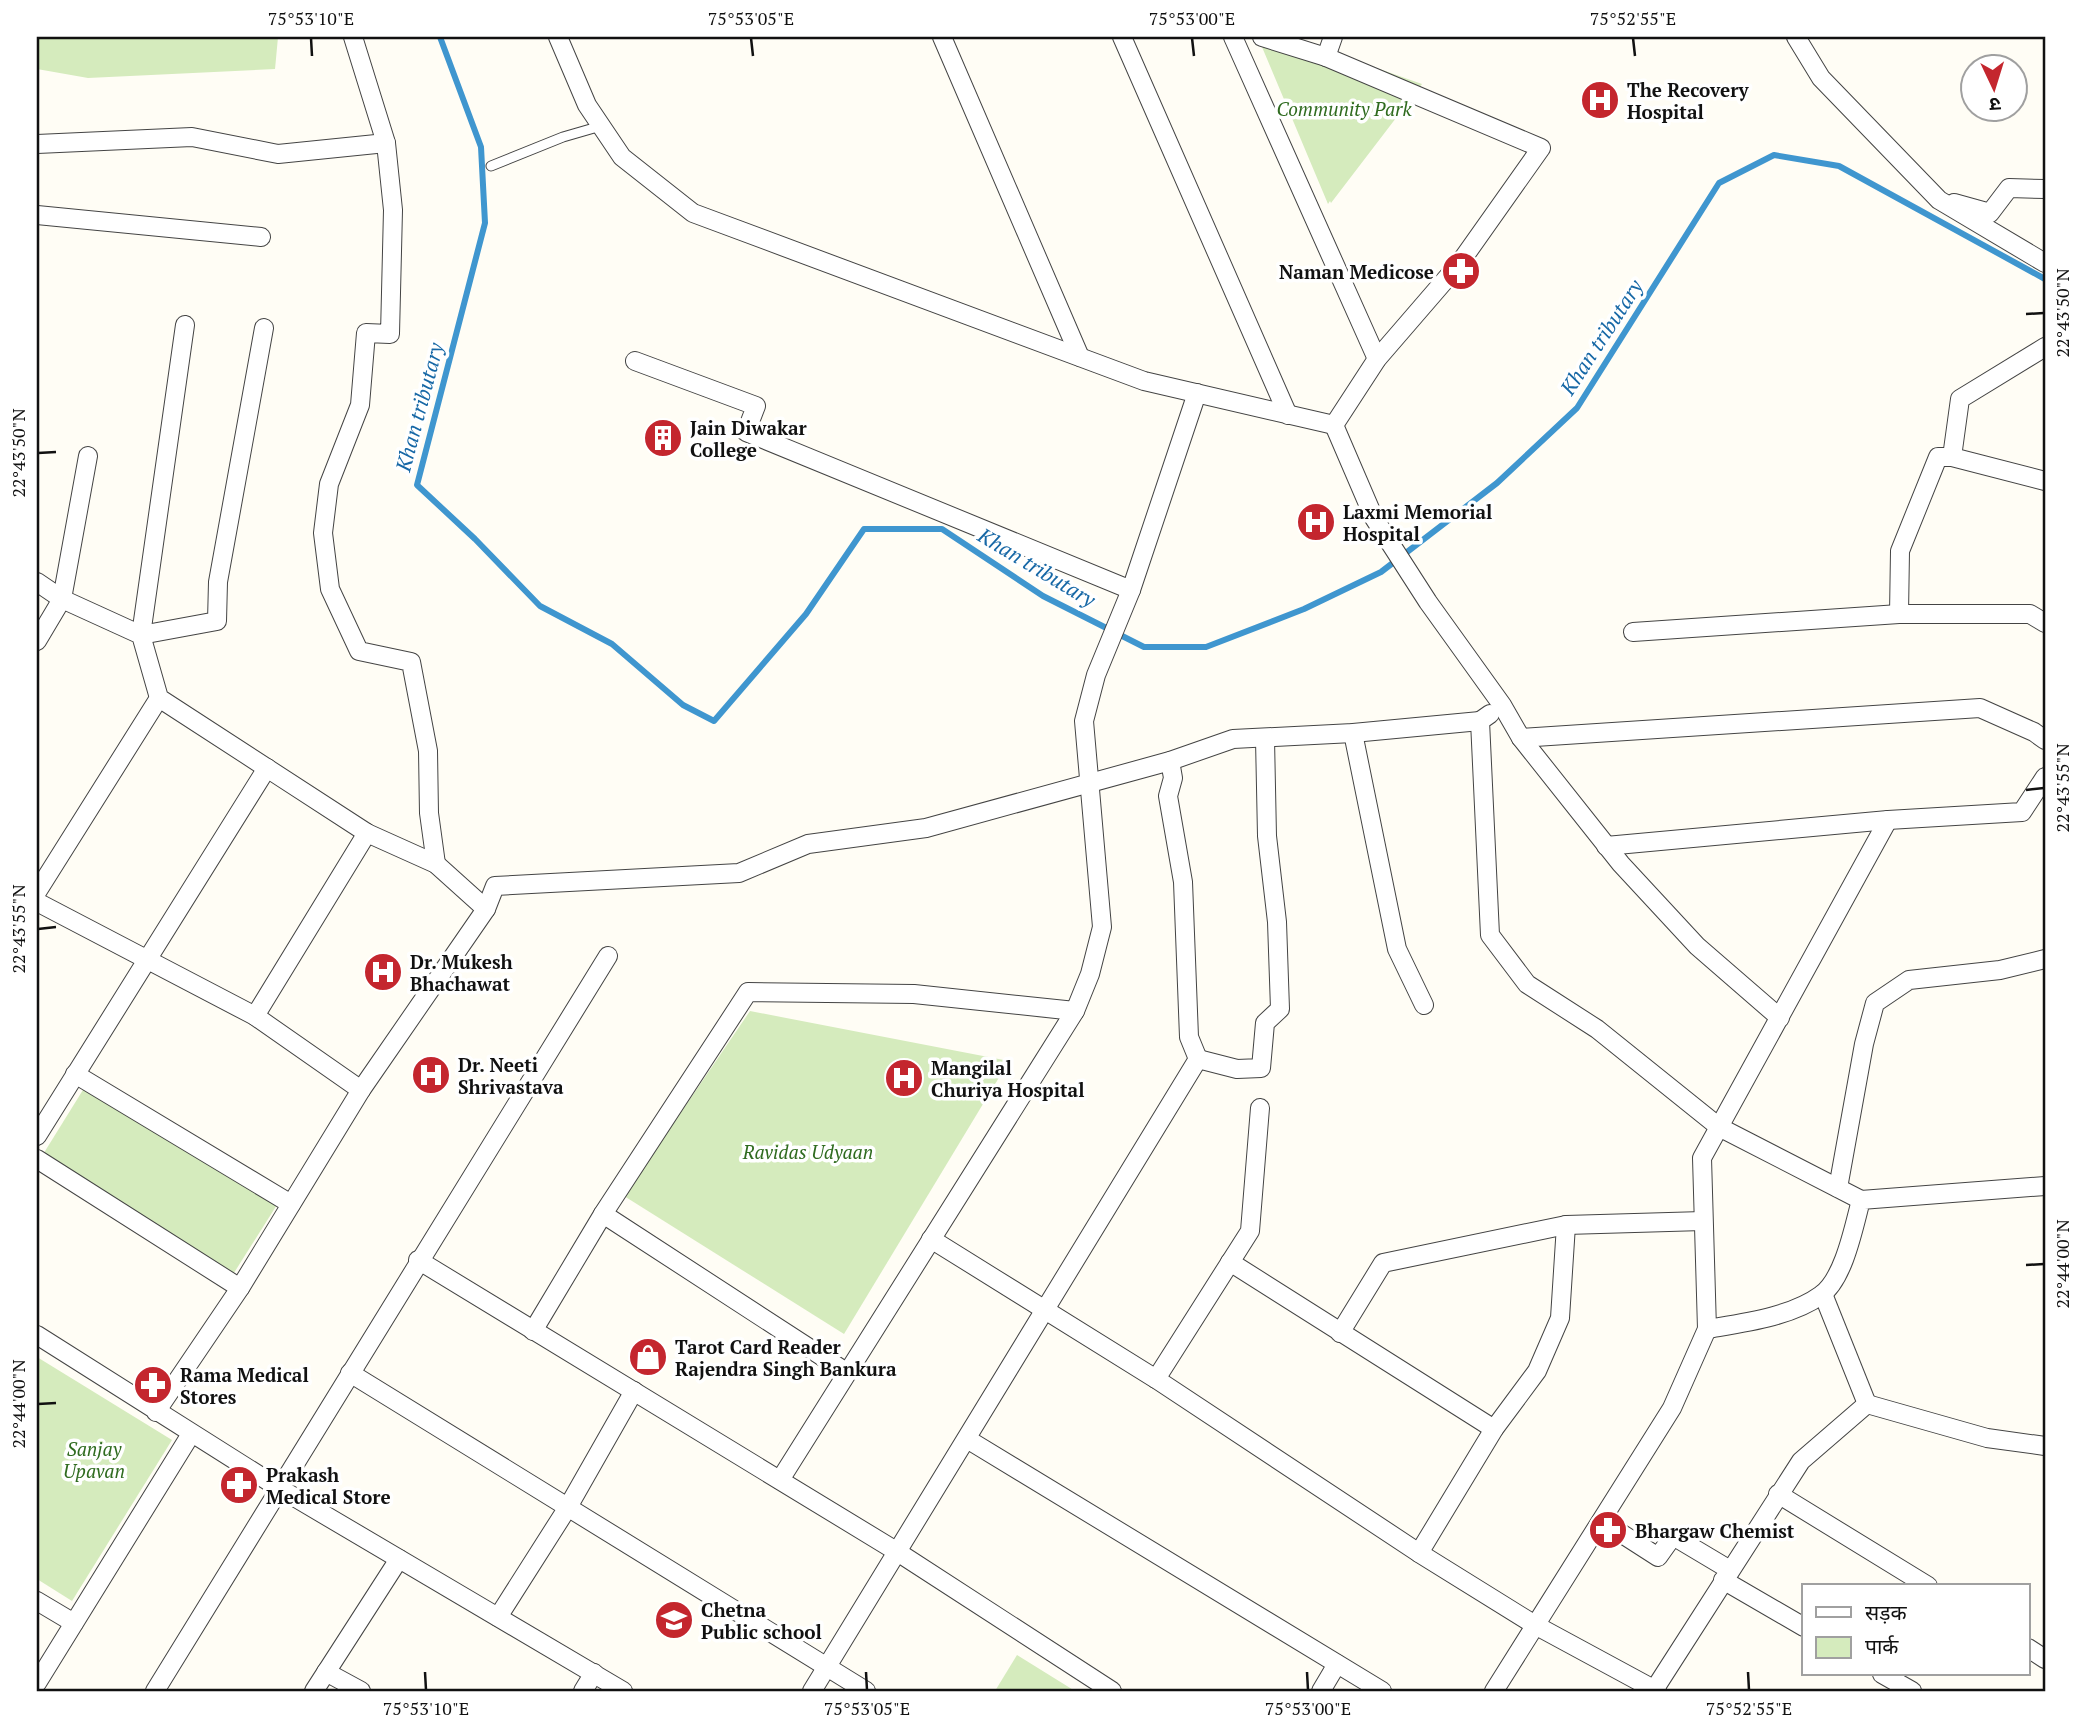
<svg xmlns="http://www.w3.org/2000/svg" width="2082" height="1728" viewBox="0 0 2082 1728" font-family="'PT Serif','Noto Sans Devanagari',serif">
<rect width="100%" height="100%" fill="#fffdf5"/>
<!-- green -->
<g fill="#d5ebbd">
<polygon points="37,37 278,37 275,69 88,78 37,69"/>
<polygon points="1263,37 1288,37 1422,84 1331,203 1330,201 1328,204 1262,47 1267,48"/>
<polygon points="750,1011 1009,1061 844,1334 624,1196"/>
<polygon points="91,1077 280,1200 232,1276 42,1156"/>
<polygon points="37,1357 172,1440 72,1601 37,1579"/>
<polygon points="1017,1655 1075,1691 995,1691"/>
</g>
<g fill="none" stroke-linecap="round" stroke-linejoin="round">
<!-- stream -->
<polyline stroke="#3f96cf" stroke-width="6" points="440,37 481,147 485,223 417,485 475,539 540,606 612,644 683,705 714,721 806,614 864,529 942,529 1043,596 1144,647 1206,647 1304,609 1381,572 1497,483 1577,408 1719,183 1774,155 1839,166 2045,279"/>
<defs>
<polyline id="lane" points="491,166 563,137 601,126"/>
<g id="street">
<polyline points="353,37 386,143 393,210 390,334 366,333 360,405 329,484 323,533 330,589 359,651 411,662 428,751 429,813 436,864"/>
<polyline points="558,37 587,105 622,157 693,213 1144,381 1334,425"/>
<polyline points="942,37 1080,357"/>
<polyline points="1122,37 1288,415"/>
<polyline points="1233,37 1377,359"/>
<polyline points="1262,37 1326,57 1541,148 1459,264 1377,359 1334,425"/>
<polyline points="1796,37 1821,78 1939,200 2045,263"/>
<polyline points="1326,57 1333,37"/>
<polyline points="37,144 192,137 278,154 386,143"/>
<polyline points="1954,203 1990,213 2009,188 2045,189"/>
<polyline points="37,215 261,237"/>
<polyline points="185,325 141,635 217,621 218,582 264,328"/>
<polyline points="635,361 756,406 746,432 1131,590 1197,393"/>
<polyline points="1334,425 1374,518 1428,602 1502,705 1521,738 1621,864 1697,946 1780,1018"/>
<polyline points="1952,457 2045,481"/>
<polyline points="37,582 62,599 141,635 159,698 367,833 436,864 486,909"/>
<polyline points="1899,614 1900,551 1938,457 1952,457 1960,399 2045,347"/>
<polyline points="1633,632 1899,614 2030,614 2045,623"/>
<polyline points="37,641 62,599 88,456"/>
<polyline points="1490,714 1480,721 1490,935 1527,984 1597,1029 1719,1127 1861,1200"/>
<polyline points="1353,733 1397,949 1424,1005"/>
<polyline points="1521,738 1980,708 2034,732 2045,740"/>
<polyline points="1170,761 1173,778 1168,796 1183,882 1189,1037 1198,1059"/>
<polyline points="1606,846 1888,820 2022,812 2045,777"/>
<polyline points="37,892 159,698"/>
<polyline points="37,902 255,1016 361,1090"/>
<polyline points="255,1016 367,833"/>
<polyline points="1198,1059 1237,1069 1261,1068 1265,1023 1280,1009 1277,922 1267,836 1265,739"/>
<polyline points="75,1074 291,1204"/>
<polyline points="37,1136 267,768"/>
<polyline points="37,1159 240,1288"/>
<polyline points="1838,1188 1864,1044 1875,1003 1909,980 2000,970 2045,959"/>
<polyline points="603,1214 846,1372"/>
<polyline points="931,1239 1156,1379 1419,1553 1535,1625 1657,1691"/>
<polyline points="418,1260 896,1551 1112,1691"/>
<polyline points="1230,1262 1494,1429"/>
<polyline points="1823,1294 1867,1404"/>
<path d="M1707 1329C1742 1323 1791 1317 1821 1295 1844 1279 1854 1226 1861 1200L2045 1186"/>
<polyline points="533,1331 603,1214 748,992 914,994 1075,1011"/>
<polyline points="1340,1333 1383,1263 1566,1225 1703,1221"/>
<polyline points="37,1335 279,1488 623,1691"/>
<polyline points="350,1373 866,1691"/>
<polyline points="1156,1379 1250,1231 1260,1108"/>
<polyline points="1867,1404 1987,1438 2045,1446"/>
<polyline points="156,1412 240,1288 361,1090 486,909 495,886 739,873 808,844 926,828 1170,761 1233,739 1353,733 1480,721"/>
<polyline points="967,1439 1382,1691"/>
<polyline points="780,1480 1075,1011 1090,974 1102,927 1084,721 1096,675 1131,590"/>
<polyline points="1778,1494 1928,1586"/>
<polyline points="1602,1521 1658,1557 1673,1536 1730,1570"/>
<polyline points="1419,1553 1494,1429 1537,1371 1560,1318 1566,1225"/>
<polyline points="1723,1580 1804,1627"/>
<polyline points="37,1601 74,1623"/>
<polyline points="498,1617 568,1507 634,1391"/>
<polyline points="2028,1648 2045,1659"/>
<polyline points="326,1672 361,1691"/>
<polyline points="1882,1674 1912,1691"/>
<polyline points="37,1683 191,1434"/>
<polyline points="1654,1690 1801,1461 1867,1404"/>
<polyline points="155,1691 608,956"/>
<polyline points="314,1691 399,1559"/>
<polyline points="583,1691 594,1673"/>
<polyline points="812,1691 1198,1059"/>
<polyline points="1321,1691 1337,1664"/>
<polyline points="1494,1691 1672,1408 1707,1329 1702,1158 1888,820"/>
</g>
</defs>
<!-- lane casing -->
<use href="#lane" stroke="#444" stroke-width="11"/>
<!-- street casing -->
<use href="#street" stroke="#444" stroke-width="20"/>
<!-- lane -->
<use href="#lane" stroke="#fff" stroke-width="9"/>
<!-- street -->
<use href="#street" stroke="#fff" stroke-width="18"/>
</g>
<!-- ticks -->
<path fill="none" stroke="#111" stroke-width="2.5" d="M311 38 312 56M751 38 753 56M1192 38 1194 56M1633 38 1635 56M2026 314 2044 313M38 453 56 452M2026 790 2044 788M38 929 56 927M2026 1265 2044 1264M38 1404 56 1403M425 1672 426 1690M866 1672 867 1690M1307 1672 1308 1690M1748 1672 1749 1690"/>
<!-- icons -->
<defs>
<symbol id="hospital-disc" viewBox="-11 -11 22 22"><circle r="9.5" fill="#c4262e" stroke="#fff"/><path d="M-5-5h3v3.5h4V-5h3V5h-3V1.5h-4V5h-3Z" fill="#fff"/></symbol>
<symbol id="pharmacy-disc" viewBox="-11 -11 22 22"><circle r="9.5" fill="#c4262e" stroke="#fff"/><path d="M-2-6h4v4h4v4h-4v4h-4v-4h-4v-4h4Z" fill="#fff"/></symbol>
<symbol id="building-disc" viewBox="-11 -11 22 22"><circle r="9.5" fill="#c4262e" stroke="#fff"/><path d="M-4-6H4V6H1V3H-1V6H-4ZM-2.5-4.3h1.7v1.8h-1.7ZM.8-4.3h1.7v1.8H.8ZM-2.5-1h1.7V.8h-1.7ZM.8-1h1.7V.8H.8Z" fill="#fff"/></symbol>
<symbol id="shop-disc" viewBox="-11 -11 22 22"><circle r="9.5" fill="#c4262e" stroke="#fff"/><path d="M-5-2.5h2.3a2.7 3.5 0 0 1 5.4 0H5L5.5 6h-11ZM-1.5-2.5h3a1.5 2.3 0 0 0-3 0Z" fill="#fff"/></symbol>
<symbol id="school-disc" viewBox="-11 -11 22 22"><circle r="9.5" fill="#c4262e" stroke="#fff"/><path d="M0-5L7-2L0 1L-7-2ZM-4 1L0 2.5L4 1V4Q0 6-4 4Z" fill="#fff"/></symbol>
</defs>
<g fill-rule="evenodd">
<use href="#hospital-disc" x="1578" y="78" width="44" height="44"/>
<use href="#pharmacy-disc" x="1439" y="249" width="44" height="44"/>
<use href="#building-disc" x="641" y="416" width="44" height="44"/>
<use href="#hospital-disc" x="1294" y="500" width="44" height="44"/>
<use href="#hospital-disc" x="361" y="950" width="44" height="44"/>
<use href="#hospital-disc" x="409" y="1053" width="44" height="44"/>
<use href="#hospital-disc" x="882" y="1056" width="44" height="44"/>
<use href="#shop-disc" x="626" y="1335" width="44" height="44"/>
<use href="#pharmacy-disc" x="131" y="1363" width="44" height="44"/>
<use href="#pharmacy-disc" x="217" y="1463" width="44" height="44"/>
<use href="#pharmacy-disc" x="1586" y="1508" width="44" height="44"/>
<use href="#school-disc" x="652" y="1598" width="44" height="44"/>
</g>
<g text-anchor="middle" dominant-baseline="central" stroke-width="7" stroke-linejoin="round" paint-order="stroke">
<!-- poi labels -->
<g font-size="19" font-weight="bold" fill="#111" stroke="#fff" text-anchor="start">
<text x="1627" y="89">The Recovery<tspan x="1627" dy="22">Hospital</tspan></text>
<text x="1434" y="271" text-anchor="end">Naman Medicose</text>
<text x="690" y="427">Jain Diwakar<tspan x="690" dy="22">College</tspan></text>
<text x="1343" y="511">Laxmi Memorial<tspan x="1343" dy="22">Hospital</tspan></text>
<text x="410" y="961">Dr. Mukesh<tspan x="410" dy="22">Bhachawat</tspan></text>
<text x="458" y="1064">Dr. Neeti<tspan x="458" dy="22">Shrivastava</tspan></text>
<text x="931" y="1067">Mangilal<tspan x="931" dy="22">Churiya Hospital</tspan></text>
<text x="675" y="1346">Tarot Card Reader<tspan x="675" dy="22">Rajendra Singh Bankura</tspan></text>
<text x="180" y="1374">Rama Medical<tspan x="180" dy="22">Stores</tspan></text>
<text x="266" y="1474">Prakash<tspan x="266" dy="22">Medical Store</tspan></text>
<text x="1635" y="1530">Bhargaw Chemist</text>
<text x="701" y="1609">Chetna<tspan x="701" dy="22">Public school</tspan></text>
</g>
<!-- park labels -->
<g font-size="19" font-style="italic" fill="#2f6b1f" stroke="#fff">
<text x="1344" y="108">Community Park</text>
<text x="808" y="1151">Ravidas Udyaan</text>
<text x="94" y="1448">Sanjay<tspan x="94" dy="22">Upavan</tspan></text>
</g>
<!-- water labels -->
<g font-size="21" font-style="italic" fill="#1768a6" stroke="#fff">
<text transform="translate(1601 337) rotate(-57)">Khan tributary</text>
<text transform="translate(419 407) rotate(-75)">Khan tributary</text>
<text transform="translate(1037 567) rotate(31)">Khan tributary</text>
</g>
</g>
<!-- border -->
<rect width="2082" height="1728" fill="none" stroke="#ffffff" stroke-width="77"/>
<!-- legend -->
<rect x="1802" y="1584" width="228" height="91" fill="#ffffff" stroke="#a0a0a0" stroke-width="2"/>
<rect x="1816" y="1607" width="35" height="10" fill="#ffffff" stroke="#a0a0a0" stroke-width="2"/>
<text x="1865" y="1620" font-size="21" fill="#111111">सड़क</text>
<rect x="1816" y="1637" width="35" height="21" fill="#d5ebbd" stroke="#a0a0a0" stroke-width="2"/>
<text x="1865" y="1654" font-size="21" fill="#111111">पार्क</text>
<!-- north arrow -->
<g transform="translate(1994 88) rotate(176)"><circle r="33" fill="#ffffff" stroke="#a0a0a0" stroke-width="2"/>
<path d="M0-5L12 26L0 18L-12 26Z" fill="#c4262e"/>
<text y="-10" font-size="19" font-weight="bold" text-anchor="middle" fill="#111111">उ</text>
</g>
<rect x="38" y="38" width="2006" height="1652" fill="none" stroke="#111" stroke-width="2.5"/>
<g font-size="18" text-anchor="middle" fill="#111">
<text x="311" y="25">75°53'10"E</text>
<text x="751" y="25">75°53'05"E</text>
<text x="1192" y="25">75°53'00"E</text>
<text x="1633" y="25">75°52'55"E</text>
<text transform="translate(2063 313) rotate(-90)" y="6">22°43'50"N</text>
<text transform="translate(19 453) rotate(-90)" y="6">22°43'50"N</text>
<text transform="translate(2063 788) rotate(-90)" y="6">22°43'55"N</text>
<text transform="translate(19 929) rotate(-90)" y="6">22°43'55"N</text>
<text transform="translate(2063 1264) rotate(-90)" y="6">22°44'00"N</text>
<text transform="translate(19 1404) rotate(-90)" y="6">22°44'00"N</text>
<text x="426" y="1715">75°53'10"E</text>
<text x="867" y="1715">75°53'05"E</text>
<text x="1308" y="1715">75°53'00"E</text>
<text x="1749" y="1715">75°52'55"E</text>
</g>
</svg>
